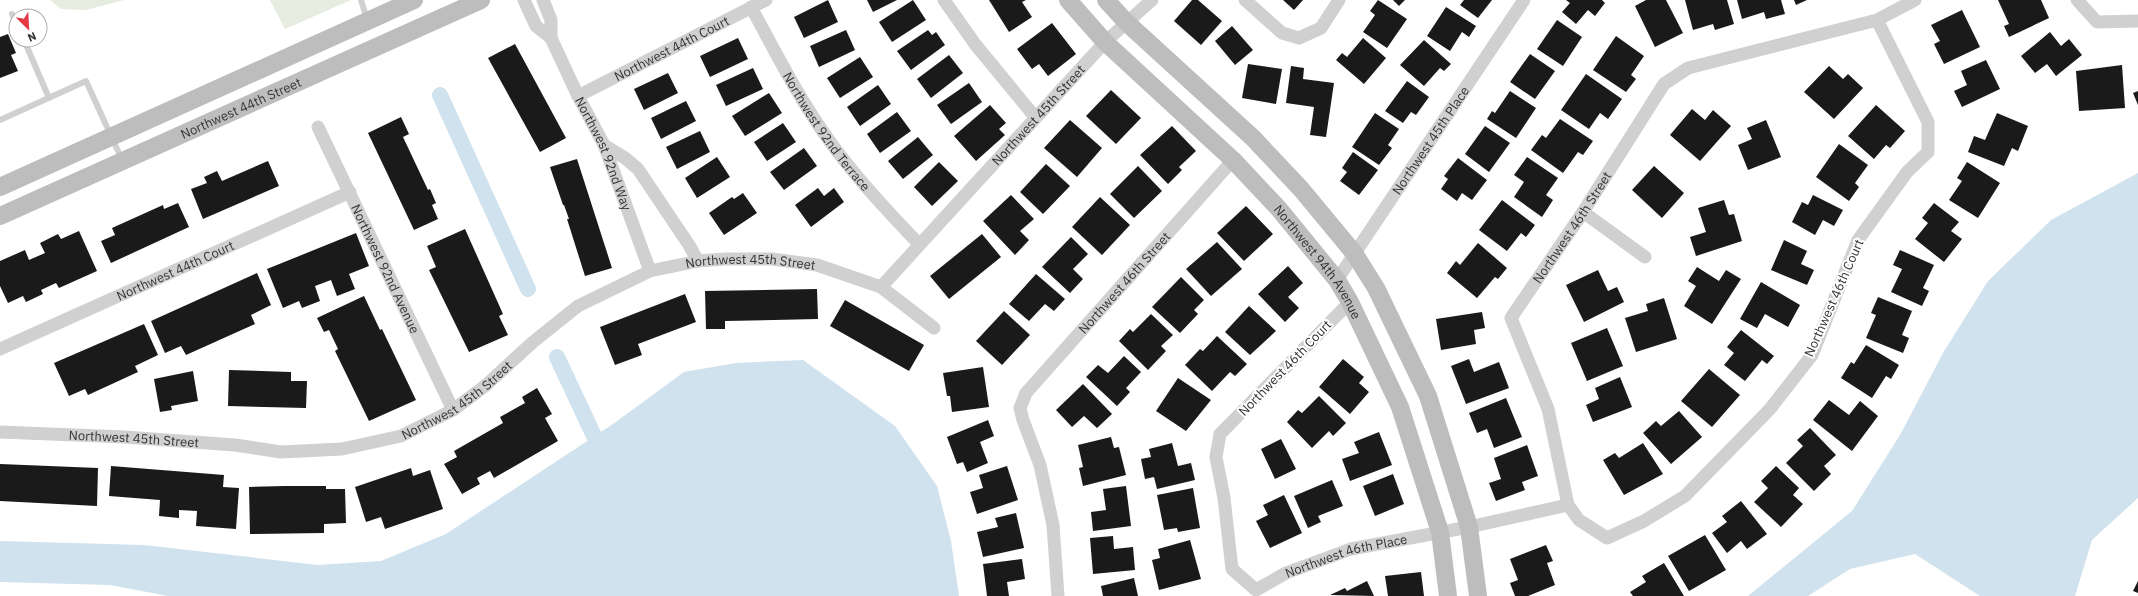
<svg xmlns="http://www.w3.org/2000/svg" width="2138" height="596" viewBox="0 0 2138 596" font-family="'IBM Plex Sans',sans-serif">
<rect width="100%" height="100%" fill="#fff"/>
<!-- green -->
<g fill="#e6ecdf">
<polygon points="50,0 124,0 86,10 61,9"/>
<polygon points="270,0 351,0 285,29"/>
</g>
<!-- water -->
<g fill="#cfe2ee">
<polygon points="2138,173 2138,498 2092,540 2075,596 1980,596 1915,554 1850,569 1808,596 1748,596 1852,511 1900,435 1943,353 1988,281 2051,220"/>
<polygon points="803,360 895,426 937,486 951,541 959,596 168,596 110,585 0,582 0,541 144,545 318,565 381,561 446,534 613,424 684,372 736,363"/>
</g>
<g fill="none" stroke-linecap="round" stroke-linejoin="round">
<!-- canal -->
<g stroke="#cfe2ee" stroke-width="16">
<polyline points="440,95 528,289"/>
<polyline points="557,357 594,436"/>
</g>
</g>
<!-- building -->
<g fill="#1a1a1a">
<polygon points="828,0 838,22 804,38 794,17"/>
<polygon points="867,0 897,0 873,12"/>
<polygon points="913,0 926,20 892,42 879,22"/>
<polygon points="989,0 1026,0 1022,2 1032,17 1009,32"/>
<polygon points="1192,0 1198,0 1222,21 1201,45 1174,21"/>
<polygon points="1283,0 1303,0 1294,10"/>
<polygon points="1378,0 1407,19 1387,48 1363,32 1375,15 1370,11"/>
<polygon points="1393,0 1405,0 1399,6"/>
<polygon points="1464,0 1492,0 1478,18 1460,5"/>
<polygon points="1566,0 1602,0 1605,3 1595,16 1588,10 1576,24 1562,12 1570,3"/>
<polygon points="1646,0 1666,0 1683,33 1655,47 1635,6"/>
<polygon points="1685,0 1727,0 1734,24 1715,30 1713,24 1693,30"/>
<polygon points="1737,0 1781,0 1785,14 1766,19 1764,12 1742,19"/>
<polygon points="1794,0 1807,0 1796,5"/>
<polygon points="1998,0 2041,0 2049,18 2009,37 2004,26 2009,24"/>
<polygon points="1446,7 1476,26 1469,37 1462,32 1450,51 1427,36"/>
<polygon points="1962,10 1980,47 1944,64 1934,44 1940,41 1931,25"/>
<polygon points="1557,20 1582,37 1563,66 1537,49"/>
<polygon points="1052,23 1076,54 1048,76 1039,64 1032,69 1017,49"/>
<polygon points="1232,26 1253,50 1235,65 1215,41"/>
<polygon points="846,30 855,50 819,67 810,46"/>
<polygon points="928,30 932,35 936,32 945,45 911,70 897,51"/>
<polygon points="2050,32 2061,46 2069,39 2082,55 2056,76 2047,64 2035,73 2021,56"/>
<polygon points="8,34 16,53 11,55 18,71 0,78 0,37"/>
<polygon points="1616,36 1644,56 1631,75 1636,79 1626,92 1593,70"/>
<polygon points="738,38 748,59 710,77 700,56"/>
<polygon points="1363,38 1386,58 1364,84 1336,60 1342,53 1347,57"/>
<polygon points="1424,40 1451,64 1444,71 1440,68 1424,86 1400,65"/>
<polygon points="515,44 566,138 540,152 488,58"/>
<polygon points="1530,54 1555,71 1535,99 1510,82"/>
<polygon points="949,55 963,73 931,98 917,79"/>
<polygon points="860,57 873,77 840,98 827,78"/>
<polygon points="1986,60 2000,89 1962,107 1954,91 1967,85 1961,71"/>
<polygon points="1248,64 1282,69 1276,104 1242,98"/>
<polygon points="2122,65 2125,108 2079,111 2076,71"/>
<polygon points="1291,66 1304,68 1303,79 1334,83 1326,137 1310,135 1314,107 1286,103"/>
<polygon points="1829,66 1843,79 1848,74 1863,88 1834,119 1804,92"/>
<polygon points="753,68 763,89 726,106 716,85"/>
<polygon points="668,73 678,93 644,110 634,89"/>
<polygon points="1586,74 1622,99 1608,119 1600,113 1589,129 1561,110"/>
<polygon points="1407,81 1429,97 1416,115 1411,112 1403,123 1385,111"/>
<polygon points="969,83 982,102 951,124 937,105"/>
<polygon points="878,85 891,104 860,126 847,107"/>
<polygon points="1111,90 1141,118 1116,144 1086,116"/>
<polygon points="1510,91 1536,108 1516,138 1487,119 1492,111 1495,113"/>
<polygon points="2138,91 2138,105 2133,93"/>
<polygon points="769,93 782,113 745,136 732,116"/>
<polygon points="686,101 696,121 661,139 651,118"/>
<polygon points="990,105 1006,123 999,129 1005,135 976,161 954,136"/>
<polygon points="1876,105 1905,131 1890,148 1886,145 1874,159 1848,136"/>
<polygon points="1692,109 1705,120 1713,110 1731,126 1700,161 1670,135"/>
<polygon points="897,112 911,131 880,153 867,134"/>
<polygon points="1375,113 1399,129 1388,145 1392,148 1379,165 1352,147"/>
<polygon points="1997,113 2028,126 2018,151 2012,148 2004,166 1968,152 1974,136 1985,140"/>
<polygon points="401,117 409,134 403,137 428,190 430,189 436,203 432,205 438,219 414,230 368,133"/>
<polygon points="1560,119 1593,141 1583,155 1578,152 1563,173 1531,150 1542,135 1546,138"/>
<polygon points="1070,120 1102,148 1077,177 1044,148"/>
<polygon points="1766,120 1781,157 1748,170 1738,145 1752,139 1747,128"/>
<polygon points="783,123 796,142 767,161 754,142"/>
<polygon points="1172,126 1196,151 1179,167 1182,170 1168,184 1140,155"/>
<polygon points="1485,126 1510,143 1489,172 1465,154"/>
<polygon points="700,131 710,152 677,169 666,147"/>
<polygon points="918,137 933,155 903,179 888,161"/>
<polygon points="1839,144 1868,165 1855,183 1859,187 1849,201 1816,177"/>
<polygon points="804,148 817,166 784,190 770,172"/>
<polygon points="1353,152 1378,170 1359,195 1340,181 1347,172 1342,168"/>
<polygon points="717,157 730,177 697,198 685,178"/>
<polygon points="1527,157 1558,178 1546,195 1553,200 1542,217 1514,197 1524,182 1514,175"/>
<polygon points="1458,158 1487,180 1472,200 1462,193 1457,201 1441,189 1448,179 1444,176"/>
<polygon points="577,159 612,268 585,276 567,219 569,219 564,205 563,205 550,167"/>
<polygon points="268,161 279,186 203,219 191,189 207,183 204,177 217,171 222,181"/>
<polygon points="939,162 958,181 932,206 914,187"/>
<polygon points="1967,162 2000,183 1978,218 1949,200 1962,181 1957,178"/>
<polygon points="1046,164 1070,186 1043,214 1020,192"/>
<polygon points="1138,166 1162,191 1134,218 1110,194"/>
<polygon points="1654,166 1684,193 1662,218 1632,190"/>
<polygon points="818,188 824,196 834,188 844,202 811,227 795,205"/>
<polygon points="743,193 757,213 724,235 709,213 732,197 734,199"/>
<polygon points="1011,195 1034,219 1020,231 1029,240 1015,255 983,221"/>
<polygon points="1813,195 1843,210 1834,226 1823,220 1815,235 1792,222 1802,202 1808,205"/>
<polygon points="1100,197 1130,225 1102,255 1072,227"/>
<polygon points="1502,200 1535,225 1526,237 1521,233 1507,251 1479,230"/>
<polygon points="1724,200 1729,215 1734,214 1742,241 1696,256 1690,237 1706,232 1698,208"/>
<polygon points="178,203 189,227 111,263 101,241 115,235 112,228 163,205 164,209"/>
<polygon points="1934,203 1959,222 1951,231 1962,239 1944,262 1915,239 1928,223 1922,218"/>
<polygon points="1246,206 1273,234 1244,261 1217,233"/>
<polygon points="465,229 503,314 499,316 508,335 469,352 429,270 436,267 427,246"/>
<polygon points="79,231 97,271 59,288 56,283 41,290 43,294 26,302 23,296 8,303 0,286 0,261 25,250 29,260 45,253 40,243 58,234 61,239"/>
<polygon points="356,233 369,266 349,274 355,289 337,296 331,280 315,286 320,301 302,308 299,301 283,308 267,269"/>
<polygon points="982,234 1001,257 949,299 930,276"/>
<polygon points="1071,237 1088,254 1073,269 1083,279 1070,293 1042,267"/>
<polygon points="1784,240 1807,251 1801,264 1814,270 1807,285 1771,270"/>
<polygon points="1217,242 1242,269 1211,296 1186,269"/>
<polygon points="1478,243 1507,268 1498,279 1495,277 1477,298 1447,273 1456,261 1460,265"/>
<polygon points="1900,250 1934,265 1923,288 1929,291 1922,306 1891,292 1902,269 1893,265"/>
<polygon points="1288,266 1303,283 1288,297 1299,308 1285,322 1258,294"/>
<polygon points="1697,267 1719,281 1726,270 1741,279 1712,324 1684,306 1696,286 1688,281"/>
<polygon points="1598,270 1608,291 1617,287 1624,302 1584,322 1566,285"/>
<polygon points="257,273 271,305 251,315 255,324 186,355 181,346 165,353 151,321"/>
<polygon points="1036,274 1065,299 1054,311 1045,304 1029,321 1009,304"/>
<polygon points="1181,277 1204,300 1194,310 1198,314 1180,333 1152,307"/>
<polygon points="1761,282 1800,305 1788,327 1765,314 1757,328 1740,319"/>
<polygon points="817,289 818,319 725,321 725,329 706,329 705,291"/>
<polygon points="685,294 696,322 638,344 642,355 615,365 600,327"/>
<polygon points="364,296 380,330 382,329 416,400 369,421 335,351 338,349 329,330 324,332 317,318"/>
<polygon points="1878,297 1912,311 1902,335 1909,338 1903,353 1866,338 1876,315 1871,313"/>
<polygon points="1664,298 1677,339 1636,352 1625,318 1648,311 1646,304"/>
<polygon points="845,300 924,345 909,371 830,326"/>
<polygon points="1249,306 1276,331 1250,355 1225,332"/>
<polygon points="1004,311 1030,335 1002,365 976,341"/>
<polygon points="1482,312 1485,328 1474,330 1476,344 1441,350 1436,319"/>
<polygon points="1151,314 1173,335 1161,346 1166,351 1148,370 1119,341 1130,329 1133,332"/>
<polygon points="144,324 158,355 135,366 138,372 88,395 85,389 69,396 54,363"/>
<polygon points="1607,328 1623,366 1587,381 1571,343"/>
<polygon points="1741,330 1774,356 1767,364 1762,360 1745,381 1724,365 1734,353 1727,347"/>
<polygon points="1217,336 1247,364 1235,376 1230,372 1212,391 1185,365 1200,349 1203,351"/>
<polygon points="1866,345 1899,365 1891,379 1886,376 1872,398 1841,378 1851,362 1854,364"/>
<polygon points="1124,356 1141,372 1126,388 1130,392 1117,406 1086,377 1098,365 1108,373"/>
<polygon points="1343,359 1364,377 1359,383 1369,392 1350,414 1319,387"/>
<polygon points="1469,359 1474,372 1499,362 1509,388 1466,404 1451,366"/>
<polygon points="983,367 989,407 952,412 950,396 947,396 943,373"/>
<polygon points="1709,369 1740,395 1712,427 1681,401"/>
<polygon points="229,370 291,372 291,381 307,381 306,408 228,406"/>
<polygon points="193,371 198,401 171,406 172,410 160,412 154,379"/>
<polygon points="1620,377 1632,407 1593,422 1586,405 1599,399 1595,388"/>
<polygon points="1178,378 1211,400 1186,431 1156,411"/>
<polygon points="1083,384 1112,414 1097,428 1084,416 1072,427 1056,410"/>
<polygon points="537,388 552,414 545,418 558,441 494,478 490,471 477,478 480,484 462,494 444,464 457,457 454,451 503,423 500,417 525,403 522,397"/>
<polygon points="1319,396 1346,423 1333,436 1329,431 1312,448 1287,422 1298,410 1302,413"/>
<polygon points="1506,398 1522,437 1494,448 1487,429 1477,433 1469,413"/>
<polygon points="1829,400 1849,415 1860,401 1878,416 1852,451 1813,420"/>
<polygon points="1679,411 1702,437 1671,464 1643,433 1656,421 1661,426"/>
<polygon points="988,420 994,436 980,442 988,463 967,472 963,462 957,464 947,437"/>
<polygon points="1810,428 1836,455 1824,466 1831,474 1814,491 1786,463 1803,446 1797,440"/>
<polygon points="1379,432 1392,465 1350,481 1342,459 1359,453 1354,442"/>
<polygon points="1111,437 1114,448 1119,447 1126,475 1083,486 1079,468 1083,467 1078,445"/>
<polygon points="1281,439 1296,469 1275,479 1261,449"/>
<polygon points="1172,443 1178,466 1191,463 1195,480 1157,489 1154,477 1145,479 1141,459 1151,457 1149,449"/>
<polygon points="1643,443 1663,474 1624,495 1603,460 1615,453 1619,458"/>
<polygon points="1527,445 1538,476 1522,482 1525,490 1496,501 1489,483 1501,479 1494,458"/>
<polygon points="0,464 98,468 97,506 0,501"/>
<polygon points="111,466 224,475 223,487 239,488 236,529 196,526 197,511 179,510 179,518 159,516 160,500 109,496"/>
<polygon points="1007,466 1018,500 977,514 970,492 983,488 979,475"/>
<polygon points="1776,466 1799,488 1793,495 1803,504 1781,527 1754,502 1768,488 1761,481"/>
<polygon points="411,468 413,476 430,470 443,509 385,529 381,517 366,522 355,487"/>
<polygon points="1393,474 1404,504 1375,516 1363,486"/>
<polygon points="1332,480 1343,506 1318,516 1321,522 1308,528 1294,496"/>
<polygon points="285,486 326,486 326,489 345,489 346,523 324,524 324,533 250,534 249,487"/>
<polygon points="1126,486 1131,526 1093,531 1091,512 1106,510 1103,489"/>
<polygon points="1193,488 1200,528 1178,532 1177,528 1164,530 1157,495"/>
<polygon points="1284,495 1302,533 1270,548 1256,521 1268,515 1263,505"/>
<polygon points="1741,501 1767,534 1747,549 1741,541 1727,553 1712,533 1727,522 1722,516"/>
<polygon points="1016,513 1024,548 983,557 977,532 998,527 995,518"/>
<polygon points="1705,535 1726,570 1689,591 1668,556"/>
<polygon points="1113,536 1114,549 1133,547 1135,570 1093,574 1090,538"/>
<polygon points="1190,540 1201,579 1159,590 1152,560 1160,558 1158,549"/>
<polygon points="1546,545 1553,561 1547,563 1555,585 1528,596 1515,596 1510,583 1518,580 1510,559"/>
<polygon points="1022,559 1025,579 1007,582 1009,596 987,596 983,564"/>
<polygon points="1664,563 1684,596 1633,596 1630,592 1646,582 1642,576"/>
<polygon points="1421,572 1424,596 1388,596 1385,576"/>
<polygon points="1134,578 1138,596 1103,596 1101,586"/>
<polygon points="1367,581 1374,596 1330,595 1345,588 1347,591"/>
<polygon points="2138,581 2138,593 2133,591"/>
</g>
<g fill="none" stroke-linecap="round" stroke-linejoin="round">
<!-- lane -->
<g stroke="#d0d0d0" stroke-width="6">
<polyline points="361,0 367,19"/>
<polyline points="12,14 16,22"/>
<polyline points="24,40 49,98"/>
<polyline points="0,120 86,81 122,160"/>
</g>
<!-- street -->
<g stroke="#d0d0d0" stroke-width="13">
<path id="s1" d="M524 0 536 26 551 38 578 96 604 145 650 271"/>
<polyline points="543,0 551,20 551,38"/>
<polyline points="944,0 975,44 1035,117"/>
<polyline points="1245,0 1282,33 1299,38 1321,28 1339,0"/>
<polyline points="2077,0 2097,22 2138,21"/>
<path id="s2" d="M751 7C776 53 800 101 831 143 857 179 888 212 919 244"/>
<path id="s3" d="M1877 20 1928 122V152L1907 172 1858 240 1812 355 1770 409 1685 496 1644 521 1607 538 1579 520 1568 505 1548 409 1511 318 1583 212 1664 84 1688 68 1877 20 1915 0"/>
<path id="s4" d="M578 96 766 0"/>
<path id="s5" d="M318 127 453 410"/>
<polyline points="604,145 625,158 638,169 689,245 698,261"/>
<polyline points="1583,212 1645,257"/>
<path id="s6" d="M1337 280 1524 0"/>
<path id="s7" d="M881 287 1105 42 1152 0"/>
<path id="s8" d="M1350 302 1220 434 1216 457 1224 498 1232 569 1256 590 1286 573 1351 549 1469 527 1568 505"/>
<path id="s9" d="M0 349 350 192"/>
<path id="s10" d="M0 432 125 437 235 445 281 452 342 449 401 436 453 410 485 386 533 342 578 306 650 271 698 261 725 259H772L817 265 881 287 934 328"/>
<path id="s11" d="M1058 596 1053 525 1040 465 1023 420 1020 408 1026 393 1233 160"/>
</g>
<!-- secondary -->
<g stroke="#bdbdbd" stroke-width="18">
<path id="s12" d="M1068 0 1105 42 1233 160 1279 209 1337 280 1350 302 1400 407 1440 532 1448 596"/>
<polyline points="1106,0 1126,22 1253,138 1301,189 1354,253 1376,288 1428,396 1469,527 1478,596"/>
<polyline points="0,187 414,0"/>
<path id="s13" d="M0 216 481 0"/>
</g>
</g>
<g text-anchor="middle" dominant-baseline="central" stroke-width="4" stroke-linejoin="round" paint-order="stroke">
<!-- street labels -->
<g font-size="13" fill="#333" stroke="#fff">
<text stroke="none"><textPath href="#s4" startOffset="105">Northwest 44th Court</textPath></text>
<text stroke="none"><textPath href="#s13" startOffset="264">Northwest 44th Street</textPath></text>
<text stroke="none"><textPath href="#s7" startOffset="233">Northwest 45th Street</textPath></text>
<text stroke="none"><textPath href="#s2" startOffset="146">Northwest 92nd Terrace</textPath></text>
<text stroke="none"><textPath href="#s6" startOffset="168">Northwest 45th Place</textPath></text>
<text stroke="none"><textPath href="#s1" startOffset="175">Northwest 92nd Way</textPath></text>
<text stroke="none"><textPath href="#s3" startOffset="1017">Northwest 46th Street</textPath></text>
<text stroke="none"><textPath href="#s12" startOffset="363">Northwest 94th Avenue</textPath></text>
<text stroke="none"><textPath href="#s10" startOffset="806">Northwest 45th Street</textPath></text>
<text stroke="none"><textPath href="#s5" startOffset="157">Northwest 92nd Avenue</textPath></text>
<text stroke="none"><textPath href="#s9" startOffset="192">Northwest 44th Court</textPath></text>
<text stroke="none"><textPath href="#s11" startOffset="357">Northwest 46th Street</textPath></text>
<text transform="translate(1834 298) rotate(-66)">Northwest 46th Court</text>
<text transform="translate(1285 368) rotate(-46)">Northwest 46th Court</text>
<text stroke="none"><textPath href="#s10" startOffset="470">Northwest 45th Street</textPath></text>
<text stroke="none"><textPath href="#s10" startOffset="134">Northwest 45th Street</textPath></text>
<text stroke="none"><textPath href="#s8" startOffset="451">Northwest 46th Place</textPath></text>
</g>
</g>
<!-- north arrow -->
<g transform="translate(28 28) rotate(156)"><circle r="19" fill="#ffffff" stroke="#adadad"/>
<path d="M0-3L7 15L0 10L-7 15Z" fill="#e63946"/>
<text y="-6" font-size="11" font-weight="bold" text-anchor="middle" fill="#333333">N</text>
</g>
</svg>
